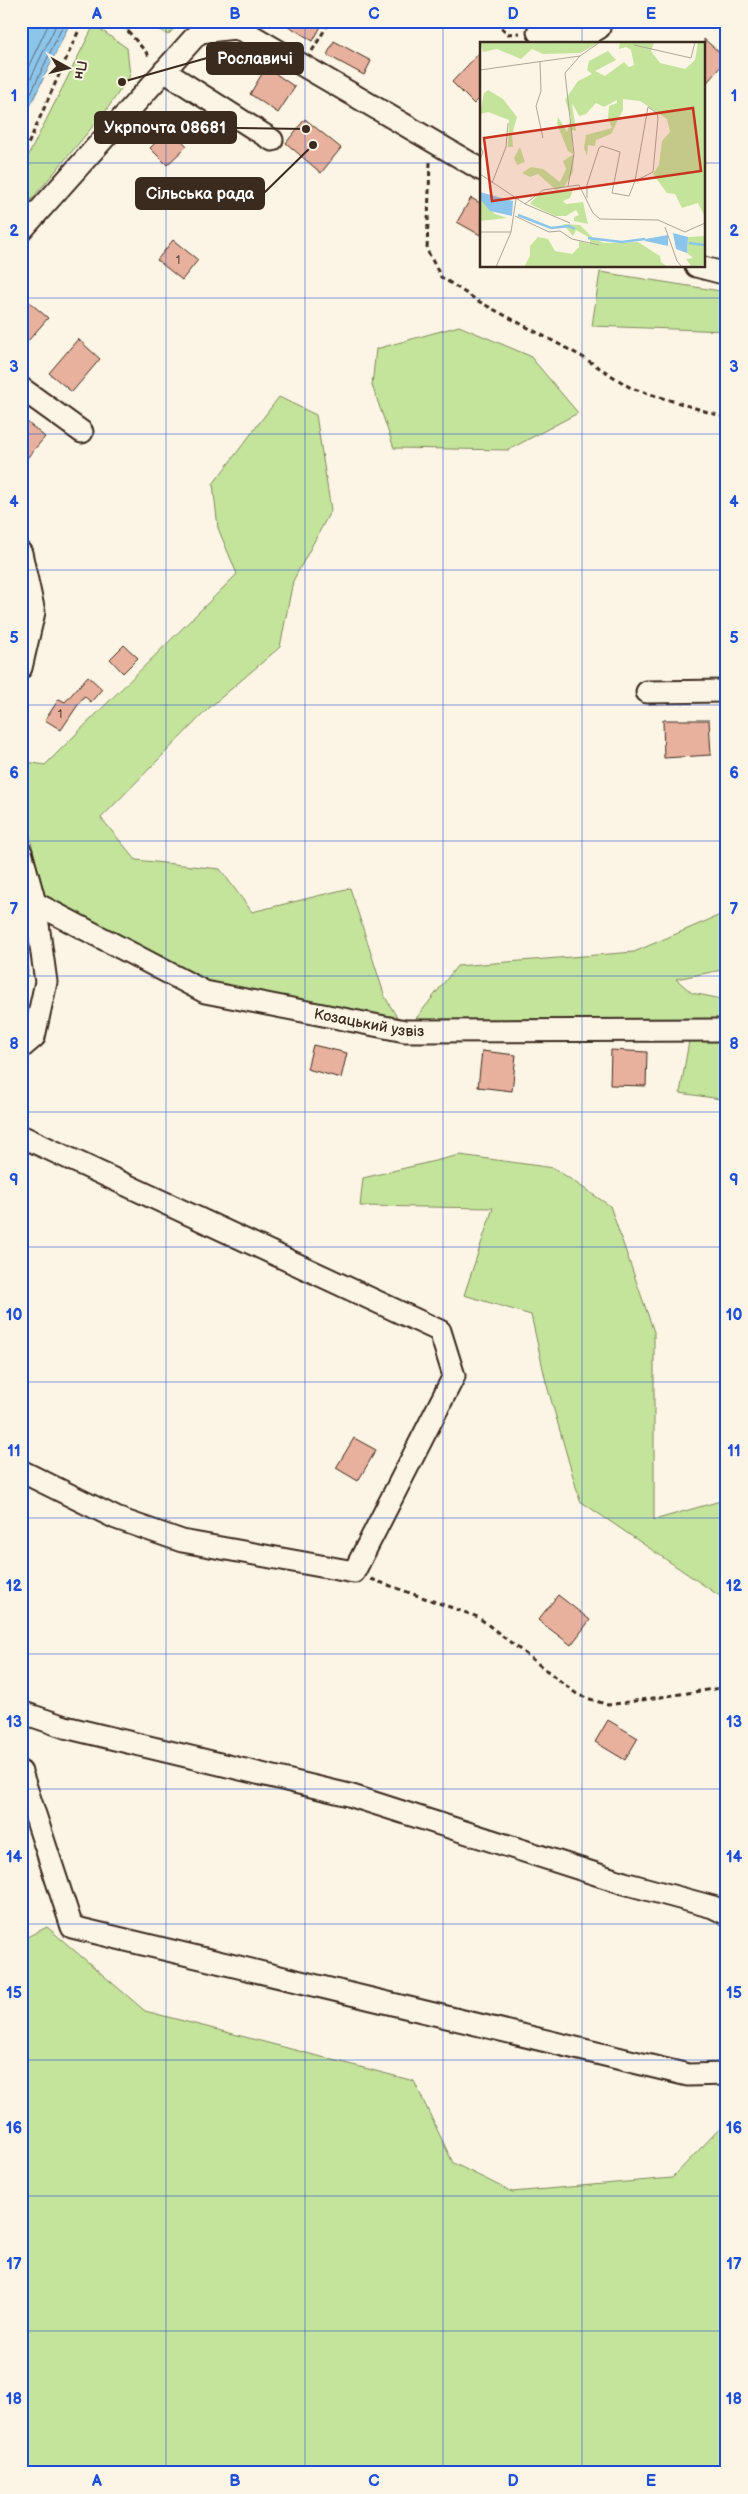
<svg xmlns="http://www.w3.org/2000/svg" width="748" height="2494" viewBox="0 0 748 2494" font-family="'Balsamiq Sans',sans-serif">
<rect width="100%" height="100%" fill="#fcf5e5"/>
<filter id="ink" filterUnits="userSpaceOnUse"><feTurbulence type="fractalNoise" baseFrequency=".02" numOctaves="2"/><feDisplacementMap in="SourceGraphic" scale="10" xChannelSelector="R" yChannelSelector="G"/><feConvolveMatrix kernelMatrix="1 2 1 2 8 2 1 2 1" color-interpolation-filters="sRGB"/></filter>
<g filter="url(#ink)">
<!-- green -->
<g fill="#c4e49c" stroke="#80875d">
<polygon points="145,21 181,21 168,35"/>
<polygon points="94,25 127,48 130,76 105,112 21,212 21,170"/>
<polygon points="600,272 727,292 727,331 592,326"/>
<polygon points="459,326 530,356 578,413 508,450 394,448 372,385 376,349"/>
<path d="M279 397 316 415 331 510 293 581 280 647 209 708 101 818 136 860 220 869 252 912 350 888 385 997 405 1031 205 992 49 909C35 861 21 811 21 761L45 765 237 574 218 528 213 484Z"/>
<polygon points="21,908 26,923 28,976 21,977"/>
<polygon points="727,912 727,969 676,979 692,993 727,1000 727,1100 680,1093 689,1041 544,1023 414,1021 457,966 634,952"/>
<polygon points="460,1155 554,1168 610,1206 654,1332 654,1520 727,1499 727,1601 580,1501 546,1382 531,1315 464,1295 493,1208 360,1206 363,1178"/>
<polygon points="47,1927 145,2011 414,2081 453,2163 512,2192 672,2178 727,2121 727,2473 21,2473 21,1940"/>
</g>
<!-- water -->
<polygon fill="#8cc5eb" stroke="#6c8799" points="21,21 71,21 21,125"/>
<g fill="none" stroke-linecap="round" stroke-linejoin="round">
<!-- shore -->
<g stroke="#5b6870" stroke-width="1">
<polyline points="21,82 50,21"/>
<polyline points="21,99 58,21"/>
<polyline points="21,114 65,21"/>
</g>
</g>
<!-- building -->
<g fill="#e8b19e" stroke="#3b2a1e">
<polygon points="280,21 324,21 313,41"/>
<polygon points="704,39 727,59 704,86"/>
<polygon points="334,41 371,61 364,75 327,55"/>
<polygon points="482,50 482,96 474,104 452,82"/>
<polygon points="266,67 295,87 278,113 250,94"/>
<polygon points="305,119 341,148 321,173 286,143"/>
<polygon points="170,128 187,146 167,165 150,148"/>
<polygon points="471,198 482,204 482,236 457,222"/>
<polygon points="173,240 198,260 182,280 157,260"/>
<polygon points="21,295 48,318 21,349"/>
<polygon points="78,339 100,359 72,392 49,373"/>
<polygon points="21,417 45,437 21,465"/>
<polygon points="124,645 138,658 123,673 110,659"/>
<polygon points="88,676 102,689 91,702 84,696 61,730 45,720 59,699 65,702"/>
<polygon points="663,720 709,720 711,755 664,758"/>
<polygon points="313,1045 347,1053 341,1078 307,1069"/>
<polygon points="611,1050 647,1052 646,1086 610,1085"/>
<polygon points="482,1051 516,1055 512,1091 478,1087"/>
<polygon points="354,1438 376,1450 358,1481 336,1468"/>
<polygon points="558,1595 590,1620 571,1645 538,1620"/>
<polygon points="608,1720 638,1738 625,1760 595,1742"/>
</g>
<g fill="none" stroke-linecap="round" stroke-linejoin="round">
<defs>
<g id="minor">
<polyline points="200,32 235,28 244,31 482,170"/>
<polyline points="538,32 587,35 599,28 595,21"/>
<polyline points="164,71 272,140"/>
<polyline points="21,231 209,21"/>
<polyline points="696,266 727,274"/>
<polyline points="21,388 82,432"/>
<polyline points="21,553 34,612 21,668"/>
<polyline points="647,692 727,691"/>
<polyline points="21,852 35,903 46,982 34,1037 21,1048"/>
<path id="s1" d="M35 903 205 992 405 1031 727 1030"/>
<polyline points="21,1136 440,1331 454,1376 354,1572 182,1541 116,1518 21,1471"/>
<polyline points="21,1712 65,1727 349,1795 624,1883 713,1907 727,1914"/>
<polyline points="21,1772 72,1927 688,2075 727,2074"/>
</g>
</defs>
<!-- minor casing -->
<use href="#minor" stroke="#3b2a1e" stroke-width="25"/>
<!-- path -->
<g stroke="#3b2a1e" stroke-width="3" stroke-dasharray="5 4" stroke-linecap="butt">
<polyline points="113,21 127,30 151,58"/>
<polyline points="495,21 508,34 520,33"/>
<polyline points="127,30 128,21"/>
<polyline points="312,51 330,21"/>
<polyline points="21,160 83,21"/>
<polyline points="430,162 427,250 441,277 478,301 581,356 631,388 727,418"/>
<polyline points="371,1579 478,1617 578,1695 608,1705 727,1687"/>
</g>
<!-- minor -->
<use href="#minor" stroke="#fcf5e5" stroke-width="21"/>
</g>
</g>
<!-- grid -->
<path fill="none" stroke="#1d4ed8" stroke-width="1" stroke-opacity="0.55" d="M166 21V2473M305 21V2473M443 21V2473M582 21V44M21 163H482M704 163H727M582 266V2473M21 298H727M21 434H727M21 570H727M21 705H727M21 841H727M21 976H727M21 1112H727M21 1247H727M21 1382H727M21 1518H727M21 1654H727M21 1789H727M21 1924H727M21 2060H727M21 2196H727M21 2331H727"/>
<g text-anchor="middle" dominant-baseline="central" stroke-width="4" stroke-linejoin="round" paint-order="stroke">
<!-- number labels -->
<g font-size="12" fill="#664c3e">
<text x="178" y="260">1</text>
<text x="60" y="714">1</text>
</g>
<!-- street labels -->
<g font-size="15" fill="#3b2a1e" stroke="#fcf5e5">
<text stroke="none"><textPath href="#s1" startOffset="359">Козацький узвіз</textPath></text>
</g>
</g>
<!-- overview -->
<g transform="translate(480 42)">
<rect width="225" height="225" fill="#fcf5e5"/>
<path d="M0 0H120L100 11 63 12 52 7 41 17 17 7 3 10ZM140 0H174L171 9 180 21 205 27 215 18 218 0H225V175L218 161 202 166 195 152 187 151 173 132 179 123 182 99 190 90 187 77 160 59 143 57V68L131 92 116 98 115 104 108 103 107 114 104 106 106 93 132 86 128 76 129 64 137 61V58L124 65 116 61 106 72 99 74 92 61 96 89 92 88 93 112 88 109 77 82 78 75 87 90 91 75 85 58 98 39 112 32 107 28 109 19 128 9 136 18 115 29 125 34 144 20 149 25 154 23 151 8 146 5 139 7ZM8 48 23 57 37 75 32 93 33 105H28L29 78 8 70 0 72 4 51ZM40 105 45 120 37 123 34 116ZM94 112 93 130 84 145 76 148 58 132 50 135 42 131 51 125 63 127 80 140 86 127 83 119ZM94 145 90 156 83 159 86 162 103 160 108 182 94 179V175L99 173 96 168 86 174H75L50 162 59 151 79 150ZM0 157 15 172 27 176 0 179ZM83 182 100 183 113 196 124 201 158 200 180 214 181 220 188 225H44L50 214V204L58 195 68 197 75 209 92 212 99 205V199L110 202V196L96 188 93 194ZM225 194V223L211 224 206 217 213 216 207 211 208 195Z" fill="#c4e49c"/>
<path d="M0 150 33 159 32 174 10 169 0 157ZM193 191 208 195 207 211 196 207ZM188 193V204L165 199V197Z" fill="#8cc5eb"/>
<path fill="none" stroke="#8cc5eb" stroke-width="2.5" d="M38 173 71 186 89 184 95 187M108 196 142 200 165 197M209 201 225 203"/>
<path fill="none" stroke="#afa495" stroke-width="1" d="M154 3 211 16 215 0M60 20 61 49 56 64 63 96M0 28 100 14 120 0M0 104 3 110 0 118M0 132 45 162 63 148 99 143 113 171 120 177 178 178 205 190 225 181M12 141 26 105 28 81M88 144 94 112 85 31 100 14M107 156V143L119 106 122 104 140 110 132 151 149 154 155 139 168 65 177 71 178 76 173 130 155 139M45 162 90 181M35 174 69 190 80 189 92 197 119 203M185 185 197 219 202 225M0 190H31M16 225 31 190 36 157"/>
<path fill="#c8321e" fill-opacity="0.15" stroke="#c8321e" stroke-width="2.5" d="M213 66 221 129 12 159 4 96Z"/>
<rect width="225" height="225" fill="none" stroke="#3b2a1e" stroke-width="2.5"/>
</g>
<!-- callouts -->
<path fill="none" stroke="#3b2a1e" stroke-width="2" d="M122 82L207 58M306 129L236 128M313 145L264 193"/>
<g fill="#3b2a1e" stroke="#fcf5e5" stroke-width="2">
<circle cx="122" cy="82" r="5"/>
<circle cx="306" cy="129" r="5"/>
<circle cx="313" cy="145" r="5"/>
</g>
<g fill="#3b2a1e" stroke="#3b2a1e" stroke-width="2">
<rect x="207" y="43" width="96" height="31" rx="5"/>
<rect x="95" y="112" width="141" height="31" rx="5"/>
<rect x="136" y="178" width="128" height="31" rx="5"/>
</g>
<g font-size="16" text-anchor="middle" font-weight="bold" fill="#fff">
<text x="255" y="64">Рославичі</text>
<text x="165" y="133">Укрпочта 08681</text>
<text x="200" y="199">Сільська рада</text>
</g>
<!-- margin -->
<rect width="748" height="2494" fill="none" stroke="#fcf5e5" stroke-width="55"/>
<!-- north arrow -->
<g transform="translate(68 68) rotate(98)" stroke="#fcf5e5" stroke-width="4" paint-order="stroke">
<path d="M0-4L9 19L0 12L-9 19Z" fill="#3b2a1e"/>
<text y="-8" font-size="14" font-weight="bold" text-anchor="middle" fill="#3b2a1e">Пн</text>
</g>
<rect x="28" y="28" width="692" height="2438" fill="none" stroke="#1d4ed8" stroke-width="2"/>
<g font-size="16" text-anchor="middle" font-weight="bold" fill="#1d4ed8">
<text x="97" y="19">A</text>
<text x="235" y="19">B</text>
<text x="374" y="19">C</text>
<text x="513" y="19">D</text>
<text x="651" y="19">E</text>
<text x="14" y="101">1</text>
<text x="734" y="101">1</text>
<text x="14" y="236">2</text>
<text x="734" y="236">2</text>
<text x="14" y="372">3</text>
<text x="734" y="372">3</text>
<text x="14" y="507">4</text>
<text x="734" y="507">4</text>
<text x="14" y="643">5</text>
<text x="734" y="643">5</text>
<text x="14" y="778">6</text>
<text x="734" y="778">6</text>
<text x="14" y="914">7</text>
<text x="734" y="914">7</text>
<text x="14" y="1049">8</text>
<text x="734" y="1049">8</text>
<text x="14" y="1185">9</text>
<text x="734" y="1185">9</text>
<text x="14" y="1320">10</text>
<text x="734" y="1320">10</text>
<text x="14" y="1456">11</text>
<text x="734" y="1456">11</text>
<text x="14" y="1591">12</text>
<text x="734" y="1591">12</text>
<text x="14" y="1727">13</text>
<text x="734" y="1727">13</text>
<text x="14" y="1862">14</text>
<text x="734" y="1862">14</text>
<text x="14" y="1998">15</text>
<text x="734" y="1998">15</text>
<text x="14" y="2133">16</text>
<text x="734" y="2133">16</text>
<text x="14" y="2269">17</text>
<text x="734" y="2269">17</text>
<text x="14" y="2404">18</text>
<text x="734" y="2404">18</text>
<text x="97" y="2486">A</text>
<text x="235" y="2486">B</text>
<text x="374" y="2486">C</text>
<text x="513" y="2486">D</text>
<text x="651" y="2486">E</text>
</g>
</svg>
